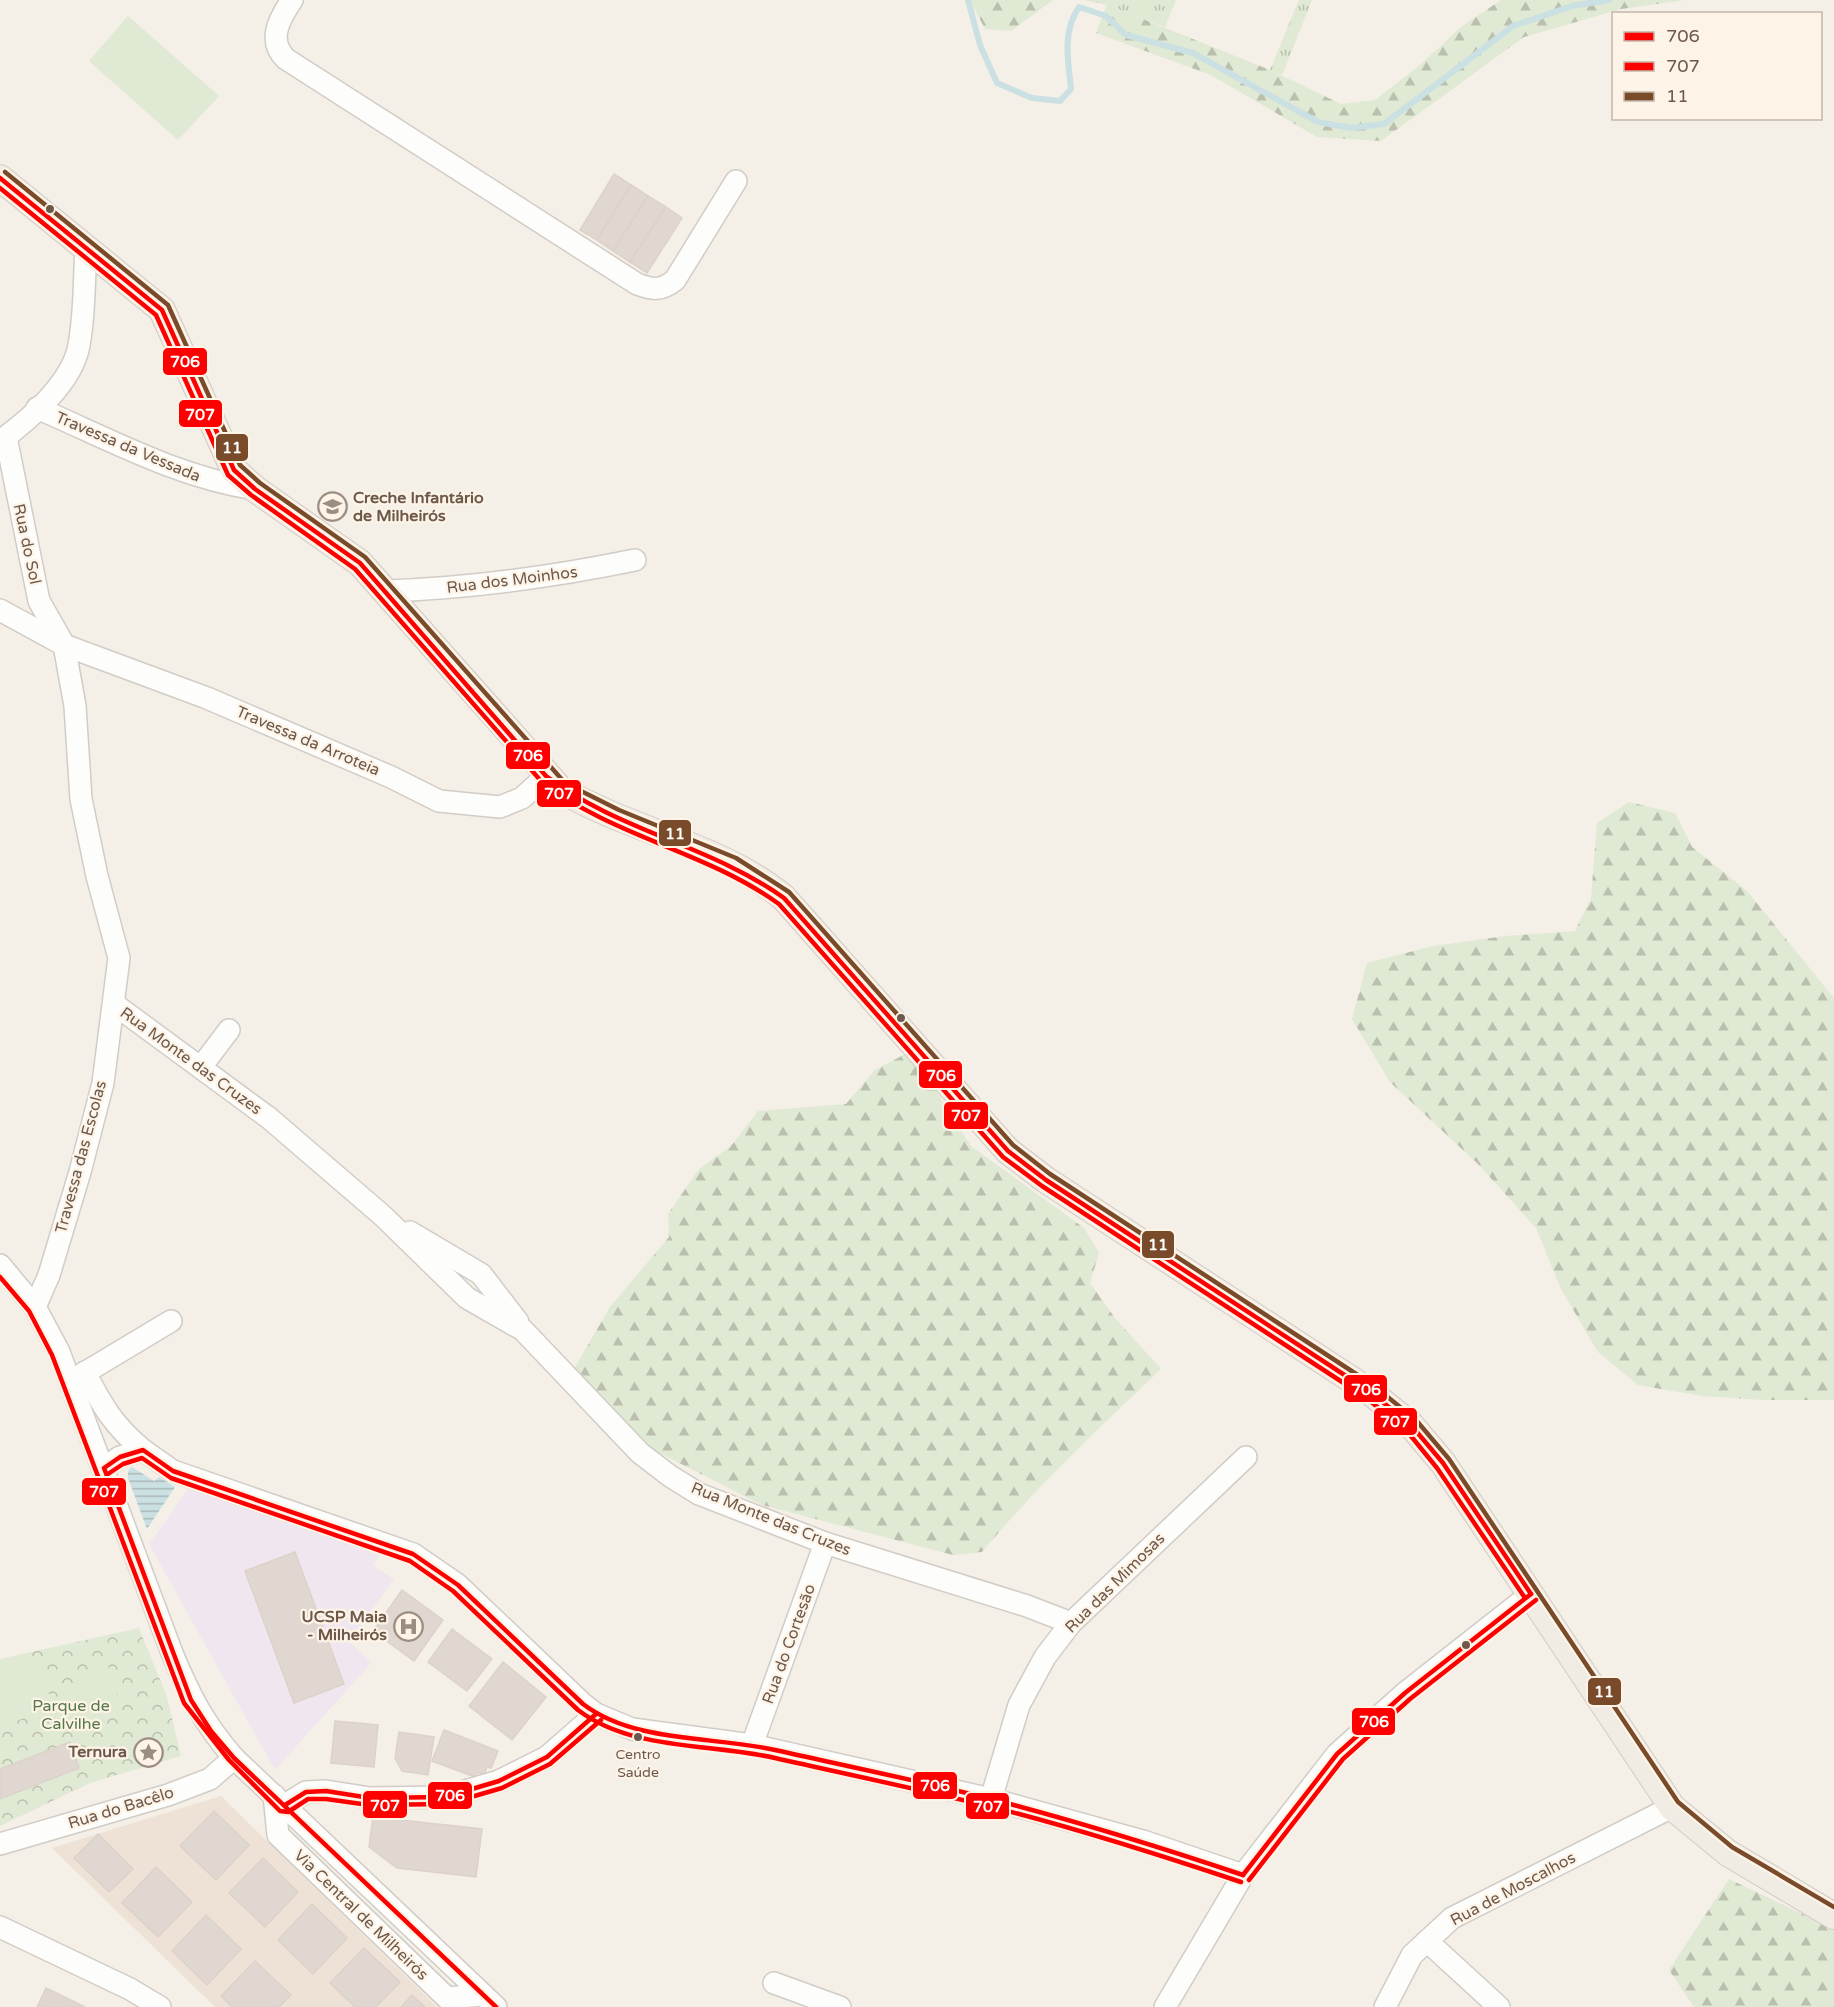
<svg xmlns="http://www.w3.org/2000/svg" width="1834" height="2007" viewBox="0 0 1834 2007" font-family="'Varela Round',sans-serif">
<defs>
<pattern id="grass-tufts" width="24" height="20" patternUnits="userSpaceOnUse" patternTransform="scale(1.5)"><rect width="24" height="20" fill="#e0e9d3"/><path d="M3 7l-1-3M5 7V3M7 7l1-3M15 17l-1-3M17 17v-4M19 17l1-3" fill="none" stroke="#bac0ad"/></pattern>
<pattern id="forest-firs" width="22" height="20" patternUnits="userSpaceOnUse" patternTransform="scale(1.5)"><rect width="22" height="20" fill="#e0e9d3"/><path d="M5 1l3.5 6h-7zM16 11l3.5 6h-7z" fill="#bac0ad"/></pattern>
<pattern id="park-crowns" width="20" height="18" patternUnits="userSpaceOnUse" patternTransform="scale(1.5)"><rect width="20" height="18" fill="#e0e9d3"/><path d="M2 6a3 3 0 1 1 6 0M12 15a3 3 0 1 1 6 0" fill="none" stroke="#bac0ad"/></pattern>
<pattern id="water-rules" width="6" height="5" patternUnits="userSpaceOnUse" patternTransform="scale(1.5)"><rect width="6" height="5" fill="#cbe0e2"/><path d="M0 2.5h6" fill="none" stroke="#a9b8b9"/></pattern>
</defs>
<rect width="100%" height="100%" fill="#f4efe7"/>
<!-- residential -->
<polygon fill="#ede2d5" points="221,1796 437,2007 215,2007 52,1848"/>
<!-- education -->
<polygon fill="#f0e6ef" points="189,1488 380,1554 373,1566 394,1579 349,1641 371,1663 275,1770 149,1544"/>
<!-- grass -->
<g fill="url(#grass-tufts)">
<polygon points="1115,0 1176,0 1165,27 1107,5"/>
<polygon points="1299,0 1312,0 1282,75 1270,70"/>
</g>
<!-- forest -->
<g fill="url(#forest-firs)">
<polygon points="970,0 1053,0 1011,31 985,29"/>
<polygon points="1084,0 1115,0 1108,5 1270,70 1341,104 1375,100 1420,65 1461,27 1501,0 1685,0 1621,9 1524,37 1381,141 1317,137 1211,75 1096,33 1107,5"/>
<polygon points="1629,802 1675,813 1692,847 1747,891 1834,998 1834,1400 1764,1400 1702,1396 1638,1385 1598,1352 1561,1289 1536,1228 1478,1164 1390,1082 1352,1019 1367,963 1433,946 1505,936 1575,931 1591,898 1597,823"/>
<path d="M911 1051 971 1146 1084 1228 1099 1253 1090 1283 1115 1318 1161 1369C1099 1428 1037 1486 982 1552L953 1555 762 1505 634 1440 574 1369 610 1307 669 1237 668 1214 699 1169 731 1146 758 1111 846 1104 875 1070Z"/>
<polygon points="1729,1879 1834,1929 1834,2007 1694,2007 1669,1970"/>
</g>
<!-- park -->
<polygon fill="url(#park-crowns)" points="139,1628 167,1697 181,1756 90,1783 0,1826 0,1659"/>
<!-- pitch -->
<g fill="#e0e9d3">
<polygon points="128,16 219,96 178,140 89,61"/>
<polygon points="36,1659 54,1707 0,1727 0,1672"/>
<polygon points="108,1666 123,1713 87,1725 72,1678"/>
</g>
<!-- water -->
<polygon fill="url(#water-rules)" points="132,1467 154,1481 159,1477 175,1487 147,1529 128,1478 128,1471"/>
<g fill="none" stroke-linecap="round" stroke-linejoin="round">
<!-- stream -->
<path stroke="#cbe0e2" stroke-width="6" d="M968 0 980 45 997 83 1032 98 1060 101 1071 89C1068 60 1062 32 1079 7L1106 16 1126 35 1193 53 1318 122 1351 128 1384 124 1513 26 1572 6 1609 0"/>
</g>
<!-- building -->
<g fill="#e0d7d0" stroke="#dcd2ca" stroke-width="1.5">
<polygon points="614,174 631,185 597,240 580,230"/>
<polygon points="631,185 648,196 613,251 597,240"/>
<polygon points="648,196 666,207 630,262 613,251"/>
<polygon points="666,207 682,218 647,273 630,262"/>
<polygon points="295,1552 344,1684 294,1703 245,1571"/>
<polygon points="402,1590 443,1620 414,1661 373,1631"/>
<polygon points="452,1629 492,1659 467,1691 428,1662"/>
<polygon points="503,1662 546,1697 512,1740 469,1706"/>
<polygon points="335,1721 378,1725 374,1767 331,1763"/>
<polygon points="444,1730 498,1751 491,1768 487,1767 484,1775 477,1772 475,1777 432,1761"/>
<polygon points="399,1732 434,1737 428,1775 402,1771 395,1758"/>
<polygon points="70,1742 79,1768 0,1799 0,1769"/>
<polygon points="214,1811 249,1845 216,1880 180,1846"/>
<polygon points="373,1817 482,1829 476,1877 397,1868 369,1847"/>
<polygon points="98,1834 133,1869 109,1892 74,1858"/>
<polygon points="263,1858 298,1892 265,1927 229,1893"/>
<polygon points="156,1867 192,1902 158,1937 122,1903"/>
<polygon points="312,1904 347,1938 313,1974 278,1940"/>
<polygon points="206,1915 241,1949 207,1985 172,1951"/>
<polygon points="364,1948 400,1982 376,2007 355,2007 330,1983"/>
<polygon points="255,1961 291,1995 279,2007 232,2007 221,1996"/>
<polygon points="46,1988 85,2007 37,2007"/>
<polygon points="412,1995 425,2007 401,2007"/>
</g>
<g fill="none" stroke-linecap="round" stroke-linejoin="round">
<defs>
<g id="minor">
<path d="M292 0C279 19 267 41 286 59L637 284C653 290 661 291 675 280L736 181"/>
<path d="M37 408C109 439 177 477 255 489"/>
<polyline points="6,437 39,601 64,645 75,706 81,799 97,876 119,958 103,1083 80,1172 49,1275 35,1307"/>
<path d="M0 441C29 420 73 382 79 345 85 314 84 279 86 247"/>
<path d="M387 591C472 588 552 577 635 560"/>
<polyline points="0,610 64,645 207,698 391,777 439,801 500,807 522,798 546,776"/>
<polyline points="114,1004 269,1118 383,1216 467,1298 523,1330 640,1453 670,1476 699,1494 825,1543 1027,1606 1071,1623"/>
<polyline points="201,1067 229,1030"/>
<polyline points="410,1232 481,1274 518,1322"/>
<path d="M0 1265 35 1307 59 1352 172 1653C190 1696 203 1722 234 1758L496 2007"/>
<path d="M85 1372C102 1406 114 1426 143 1450"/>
<polyline points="71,1381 171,1321"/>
<polyline points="104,1468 120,1457 143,1450 173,1471 413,1554 458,1585 583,1704 596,1714 632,1729 752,1745 991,1799 1143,1841 1243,1875"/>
<polyline points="752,1745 825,1543"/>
<polyline points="274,1795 278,1835 447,1998 483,1995"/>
<polyline points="991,1799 1019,1705 1045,1657 1071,1623 1246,1457"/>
<polyline points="285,1805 306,1792 326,1791 370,1798 445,1797 499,1781 547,1757 596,1714"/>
<polyline points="0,1844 168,1795 210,1779 234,1758"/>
<polyline points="0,1927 130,1989 160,2007"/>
<polyline points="1427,1941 1499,2007"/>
<polyline points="774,1983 840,2007"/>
<polyline points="1165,2007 1243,1875 1337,1754 1405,1693 1531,1594"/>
<polyline points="1385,2007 1412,1955 1452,1918 1672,1807"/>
</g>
<path id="major" d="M0 178 162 310 234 470 255 489 360 563 560 789C630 831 723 846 784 898L1008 1151 1046 1180 1369 1391 1411 1425 1443 1463 1672 1807 1728 1853 1834 1916"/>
</defs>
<!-- minor casing -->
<use href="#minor" stroke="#d2ccc6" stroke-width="24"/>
<!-- major casing -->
<use href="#major" stroke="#d3cbc5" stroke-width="28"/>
<!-- minor -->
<use href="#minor" stroke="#fdfdfb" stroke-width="21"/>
<!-- major -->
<use href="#major" stroke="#f0ece4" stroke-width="26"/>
<defs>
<g id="bus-1">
<path d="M0 178 162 310 234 470 255 489 360 563 546 776C618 831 710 845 784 898L1008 1151 1046 1180 1369 1391 1411 1425 1443 1463 1531 1594"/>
<polyline points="285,1805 306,1792 326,1791 370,1798 445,1797 499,1781 547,1757 596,1714"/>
<polyline points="1243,1875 1337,1754 1405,1693 1531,1594"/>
<path d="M496 2007 234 1758 211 1731 191 1700 104 1468 120 1457 143 1450 173 1471 413 1554 458 1585 583 1704C634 1743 713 1736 775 1750 847 1766 920 1781 991 1799 1076 1821 1160 1847 1243 1875"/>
</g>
<g id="bus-2">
<path d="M0 188 156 315 228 475 251 495 355 569 541 781C614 838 704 850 779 904L1003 1157 1042 1186 1365 1397 1406 1430 1437 1468 1525 1598"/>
<polyline points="0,1277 29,1311 52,1355 184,1703 229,1760 280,1811 288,1812 308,1799 326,1799 369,1805 447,1804 502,1788 550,1764 601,1720"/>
<path d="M108 1474 123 1464 142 1458 171 1478 410 1561 453 1591 578 1710C632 1751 711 1743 775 1758 846 1774 917 1789 988 1806 1073 1827 1157 1854 1241 1882"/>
<polyline points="1249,1880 1343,1759 1410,1699 1536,1600"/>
</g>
<polyline id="bus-3" points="5,172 168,305 240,465 260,483 365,557 565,783 619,810 736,858 789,892 1013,1145 1050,1174 1373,1385 1416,1420 1449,1459 1678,1802 1732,1847 1834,1907"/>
</defs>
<!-- bus-1 casing -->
<use href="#bus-1" stroke="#fdf4e7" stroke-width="9"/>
<!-- bus-2 casing -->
<use href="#bus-2" stroke="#fdf4e7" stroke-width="9"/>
<!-- bus-3 casing -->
<use href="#bus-3" stroke="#fdf4e7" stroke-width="9"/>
<!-- bus-1 -->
<use href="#bus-1" stroke="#f00" stroke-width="4.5"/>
<!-- bus-2 -->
<use href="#bus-2" stroke="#f00" stroke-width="4.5"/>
<!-- bus-3 -->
<use href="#bus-3" stroke="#7a4b2a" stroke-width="4.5"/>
</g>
<!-- icons -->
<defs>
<symbol id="school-ring" viewBox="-11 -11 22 22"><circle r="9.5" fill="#fdf4e7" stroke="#9c8d82" stroke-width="1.5"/><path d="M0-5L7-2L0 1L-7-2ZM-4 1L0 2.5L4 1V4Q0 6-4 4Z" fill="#9c8d82"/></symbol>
<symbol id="hospital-ring" viewBox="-11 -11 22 22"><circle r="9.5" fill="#fdf4e7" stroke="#9c8d82" stroke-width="1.5"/><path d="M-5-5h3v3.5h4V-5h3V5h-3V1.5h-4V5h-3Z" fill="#9c8d82"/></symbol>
<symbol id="sight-ring" viewBox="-11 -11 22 22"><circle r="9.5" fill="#fdf4e7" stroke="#9c8d82" stroke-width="1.5"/><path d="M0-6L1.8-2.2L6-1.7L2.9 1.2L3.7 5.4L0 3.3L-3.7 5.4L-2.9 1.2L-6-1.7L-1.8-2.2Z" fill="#9c8d82"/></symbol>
</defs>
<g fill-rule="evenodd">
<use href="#school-ring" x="316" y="490" width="33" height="33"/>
<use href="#hospital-ring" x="392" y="1610" width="33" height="33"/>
<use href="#sight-ring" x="132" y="1736" width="33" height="33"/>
</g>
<!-- markers -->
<g fill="#6d584b" stroke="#fdf4e7" stroke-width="2">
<circle cx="50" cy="209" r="5"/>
<circle cx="901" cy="1018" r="5"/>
<circle cx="1466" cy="1645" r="5"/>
<circle cx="638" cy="1737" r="5"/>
</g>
<g text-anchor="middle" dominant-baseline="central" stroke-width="4.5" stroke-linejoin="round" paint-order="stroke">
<!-- bus labels -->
<g font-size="14" fill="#6d584b" stroke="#fdf4e7">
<text x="638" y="1754">Centro<tspan x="638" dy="18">Saúde</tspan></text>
</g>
<!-- street labels -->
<g font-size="16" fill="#6d584b" stroke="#fdf4e7">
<text transform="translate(128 447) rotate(23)">Travessa da Vessada</text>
<text transform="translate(27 544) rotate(78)">Rua do Sol</text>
<text transform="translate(512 580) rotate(-7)">Rua dos Moinhos</text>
<text transform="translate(308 741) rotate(23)">Travessa da Arroteia</text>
<text transform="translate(191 1061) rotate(36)">Rua Monte das Cruzes</text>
<text transform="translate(81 1157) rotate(-75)">Travessa das Escolas</text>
<text transform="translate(771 1519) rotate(22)">Rua Monte das Cruzes</text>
<text transform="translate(1115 1583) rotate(-45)">Rua das Mimosas</text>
<text transform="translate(789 1644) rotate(-70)">Rua do Cortesão</text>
<text transform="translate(121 1808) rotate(-17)">Rua do Bacêlo</text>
<text transform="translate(1513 1889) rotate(-28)">Rua de Moscalhos</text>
<text transform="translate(361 1915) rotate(44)">Via Central de Milheirós</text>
</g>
<!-- poi labels -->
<g font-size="16" font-weight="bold" fill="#6d584b" stroke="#fdf4e7" text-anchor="end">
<text x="353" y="498" text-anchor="start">Creche Infantário<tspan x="353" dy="18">de Milheirós</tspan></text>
<text x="387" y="1617">UCSP Maia<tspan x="387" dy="18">- Milheirós</tspan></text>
<text x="127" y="1752">Ternura</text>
</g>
<!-- park labels -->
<g font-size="16" fill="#557848" stroke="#fdf4e7">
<text x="71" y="1706">Parque de<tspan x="71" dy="18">Calvilhe</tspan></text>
</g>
</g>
<g stroke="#fdf4e7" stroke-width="2">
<rect x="162" y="347" width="46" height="29" rx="6" fill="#f00"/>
<rect x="178" y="399" width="45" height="29" rx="6" fill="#f00"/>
<rect x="215" y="433" width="34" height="29" rx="6" fill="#7a4b2a"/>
<rect x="505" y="741" width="46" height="29" rx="6" fill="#f00"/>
<rect x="536" y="779" width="46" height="29" rx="6" fill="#f00"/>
<rect x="658" y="819" width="34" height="28" rx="6" fill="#7a4b2a"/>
<rect x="918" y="1060" width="45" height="29" rx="6" fill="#f00"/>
<rect x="943" y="1101" width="46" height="29" rx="6" fill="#f00"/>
<rect x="1141" y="1230" width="34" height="29" rx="6" fill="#7a4b2a"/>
<rect x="1343" y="1374" width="45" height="29" rx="6" fill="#f00"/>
<rect x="1373" y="1407" width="45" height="29" rx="6" fill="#f00"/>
<rect x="81" y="1477" width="46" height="29" rx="6" fill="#f00"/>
<rect x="1587" y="1677" width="35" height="29" rx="6" fill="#7a4b2a"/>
<rect x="1351" y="1707" width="45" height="29" rx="6" fill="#f00"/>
<rect x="912" y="1771" width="46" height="29" rx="6" fill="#f00"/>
<rect x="427" y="1781" width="46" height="29" rx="6" fill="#f00"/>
<rect x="362" y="1790" width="46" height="29" rx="6" fill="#f00"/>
<rect x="965" y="1792" width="45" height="28" rx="6" fill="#f00"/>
</g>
<g font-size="16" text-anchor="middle" font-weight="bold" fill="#fff">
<text x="185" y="367">706</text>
<text x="200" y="420">707</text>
<text x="232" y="453">11</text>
<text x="528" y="761">706</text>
<text x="559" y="799">707</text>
<text x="675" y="839">11</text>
<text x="941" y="1081">706</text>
<text x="966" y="1121">707</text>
<text x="1158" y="1250">11</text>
<text x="1366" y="1395">706</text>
<text x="1395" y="1427">707</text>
<text x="104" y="1497">707</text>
<text x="1604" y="1697">11</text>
<text x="1374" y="1727">706</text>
<text x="935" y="1791">706</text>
<text x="450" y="1801">706</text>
<text x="385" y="1811">707</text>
<text x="988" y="1812">707</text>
</g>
<!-- legend -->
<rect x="1612" y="12" width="210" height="108" fill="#fdf4e7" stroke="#c3b6a9" stroke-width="1.5"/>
<rect x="1624" y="32" width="30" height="9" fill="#ff0000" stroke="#c3b6a9" stroke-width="1.5"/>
<text x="1666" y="42" font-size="18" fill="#6d584b">706</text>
<rect x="1624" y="62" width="30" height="9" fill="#ff0000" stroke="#c3b6a9" stroke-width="1.5"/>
<text x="1666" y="72" font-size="18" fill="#6d584b">707</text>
<rect x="1624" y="92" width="30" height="9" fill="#7a4b2a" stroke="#c3b6a9" stroke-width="1.5"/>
<text x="1666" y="102" font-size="18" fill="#6d584b">11</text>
</svg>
